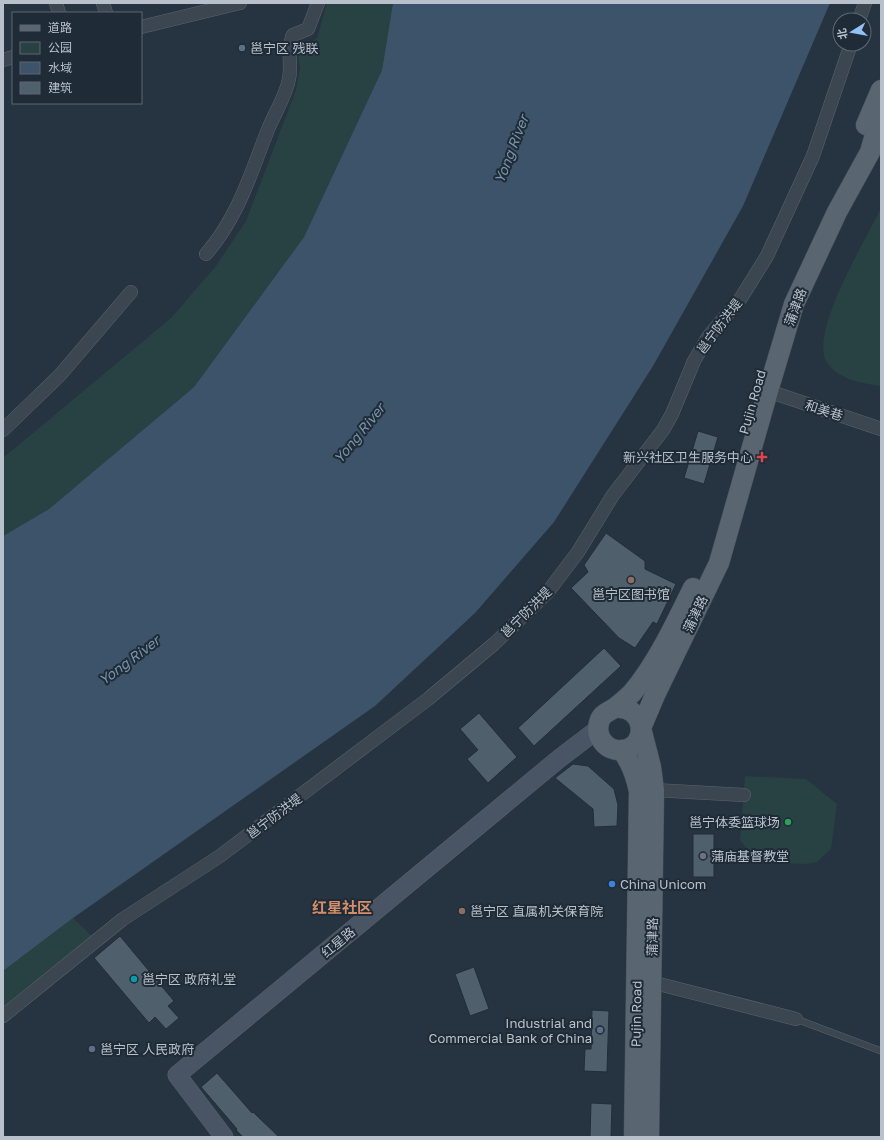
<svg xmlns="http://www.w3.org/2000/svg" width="884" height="1140" viewBox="0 0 884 1140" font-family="'Golos Text','Noto Sans SC',sans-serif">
<rect width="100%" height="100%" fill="#263441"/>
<!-- green -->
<g fill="#284142">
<polygon points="327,3 393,3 382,70 304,237 194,387 49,509 3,536 3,458 171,318 216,266 246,221 296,90 300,68 298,58 303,48 317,38"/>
<path d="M881 208V385L879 386C861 383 836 379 826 361 810 330 867 238 881 208Z"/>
<polygon points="745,776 806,779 837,804 831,849 817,862 805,864 757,862 740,840"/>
<polygon points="73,918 97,941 3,1016 3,971"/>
</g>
<!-- water -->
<polygon fill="#3c5369" points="393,3 830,3 743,206 653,366 554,522 475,613 375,706 73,918 3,971 3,536 49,509 194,387 304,237 382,70"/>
<!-- building -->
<g fill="#505f6c" stroke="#212d38">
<polygon points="698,431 718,437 704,484 684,478"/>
<polygon points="606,533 645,561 645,569 676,584 657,624 653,622 635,648 619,638 571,588 588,572 584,565"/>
<polygon points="604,648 621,666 534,746 518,728"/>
<polygon points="479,713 517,757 488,783 467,759 478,750 460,729"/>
<polygon points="573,764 588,766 614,789 618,805 617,826 594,827 593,809 555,778"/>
<rect x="693" y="834" width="21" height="43"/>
<polygon points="120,936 174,1001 168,1006 179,1018 166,1029 155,1017 149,1023 94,958"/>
<polygon points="474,967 489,1009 470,1016 455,974"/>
<polygon points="592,1010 609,1011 607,1072 584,1071 585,1049 591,1049"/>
<polygon points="217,1073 252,1113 253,1112 279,1137 243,1137 236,1130 237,1129 201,1087"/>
<polygon points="591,1103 612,1104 611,1137 590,1137"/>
</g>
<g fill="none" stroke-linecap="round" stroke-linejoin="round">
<defs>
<polyline id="service" points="796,1019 881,1051"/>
<g id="minor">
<polyline points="56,3 59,13"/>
<polyline points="103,3 106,13"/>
<polyline points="859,20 865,3"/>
<polyline points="141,27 240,3"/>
<polyline points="3,60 13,57"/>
<path d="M206 254C239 216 251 172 269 127 276 111 286 95 289 79 292 65 287 53 292 37L293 35 308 29 318 3"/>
<polyline points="768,391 881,429"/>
<polyline points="3,430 60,375 131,292"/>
<polyline points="654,790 744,795"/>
<polyline points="651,982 796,1019"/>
<polyline points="3,1016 123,919 220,856 428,699 494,644 547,593 578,552 613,495 663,430 672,414 694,361 708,337 741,298 767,256 813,156 851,44"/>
</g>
<polyline id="secondary" points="224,1137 177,1075 560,758 598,729"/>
<g id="primary">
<polyline points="866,125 881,90"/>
<path d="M615 708C646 705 650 747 622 750 607 752 595 737 599 723 601 713 609 712 616 707 621 703 627 698 632 693 656 665 677 621 693 588"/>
<path d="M622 750C632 765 635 774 639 791L634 1137"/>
<polyline points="649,1137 654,790 651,767 641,728 655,695 719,563 768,391 794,304 837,212 870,152 881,114"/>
</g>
</defs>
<!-- service casing -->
<use href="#service" stroke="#59646e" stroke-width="7"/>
<!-- minor casing -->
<use href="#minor" stroke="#59646e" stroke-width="14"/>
<!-- secondary casing -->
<use href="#secondary" stroke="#59646e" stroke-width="19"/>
<!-- primary casing -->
<use href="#primary" stroke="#444f5a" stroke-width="21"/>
<!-- service -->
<use href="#service" stroke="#3b4651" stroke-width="6"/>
<!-- minor -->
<use href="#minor" stroke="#3b4651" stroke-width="13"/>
<!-- secondary -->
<use href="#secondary" stroke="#495564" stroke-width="18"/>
<!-- primary -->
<use href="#primary" stroke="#596571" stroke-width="20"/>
</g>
<!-- markers -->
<g fill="#5c6f8a" stroke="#1f2b36" stroke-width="1.5">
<circle cx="242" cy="48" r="4"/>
<circle cx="600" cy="1030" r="4"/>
<circle cx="92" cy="1049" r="4"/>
</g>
<path fill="#e0444e" stroke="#1f2b36" stroke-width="1.5" d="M760 451h4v4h4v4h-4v4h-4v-4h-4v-4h4z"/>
<g fill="#8d6e63" stroke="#1f2b36" stroke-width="1.5">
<circle cx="631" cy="580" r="4"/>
<circle cx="462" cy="911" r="4"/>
</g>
<circle fill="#2e9e5b" stroke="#1f2b36" stroke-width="1.5" cx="788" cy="822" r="4"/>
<circle fill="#6b7280" stroke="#1f2b36" stroke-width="1.5" cx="703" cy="856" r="4"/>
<circle fill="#3f7fe0" stroke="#1f2b36" stroke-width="1.5" cx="612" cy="884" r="4"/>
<circle fill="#0f9aa8" stroke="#1f2b36" stroke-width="1.5" cx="134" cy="979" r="4"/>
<g text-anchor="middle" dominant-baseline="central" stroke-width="4" stroke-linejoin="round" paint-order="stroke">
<!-- poi labels -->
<g font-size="13" fill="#b8c1cb" stroke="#1f2b36" text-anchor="start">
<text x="250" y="48">邕宁区 残联</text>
<text x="753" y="457" text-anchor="end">新兴社区卫生服务中心</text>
<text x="631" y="594" text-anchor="middle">邕宁区图书馆</text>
<text x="780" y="822" text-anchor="end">邕宁体委篮球场</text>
<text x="711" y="856">蒲庙基督教堂</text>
<text x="620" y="884">China Unicom</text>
<text x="470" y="911">邕宁区 直属机关保育院</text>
<text x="142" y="979">邕宁区 政府礼堂</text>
<text x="592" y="1023" text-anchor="end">Industrial and<tspan x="592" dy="15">Commercial Bank of China</tspan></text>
<text x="100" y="1049">邕宁区 人民政府</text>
</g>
<!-- street labels -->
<g font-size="13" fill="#b8c1cb" stroke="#1f2b36">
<text transform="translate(795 307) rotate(-70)">蒲津路</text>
<text transform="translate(719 326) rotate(-53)">邕宁防洪堤</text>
<text transform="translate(752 402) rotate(-74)">Pujin Road</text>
<text transform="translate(824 410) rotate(18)">和美巷</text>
<text transform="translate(526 612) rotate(-45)">邕宁防洪堤</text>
<text transform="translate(695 614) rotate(-65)">蒲津路</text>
<text transform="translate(274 816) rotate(-37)">邕宁防洪堤</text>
<text transform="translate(652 937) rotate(-89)">蒲津路</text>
<text transform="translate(338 942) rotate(-40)">红星路</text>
<text transform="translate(636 1014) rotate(-89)">Pujin Road</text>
</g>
<!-- water labels -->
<g font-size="14" font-style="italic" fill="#7894ad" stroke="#1f2b36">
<text transform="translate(511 149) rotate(-69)">Yong River</text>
<text transform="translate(359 433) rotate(-51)">Yong River</text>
<text transform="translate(129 660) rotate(-37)">Yong River</text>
</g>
<!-- quarter labels -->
<g font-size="15" font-weight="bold" fill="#d58e69" stroke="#1f2b36">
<text x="342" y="907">红星社区</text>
</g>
</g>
<!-- border -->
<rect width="884" height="1140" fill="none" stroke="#b8c1cb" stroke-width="8"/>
<!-- legend -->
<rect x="12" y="12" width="130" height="92" fill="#1f2b36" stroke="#5c6772"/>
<rect x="20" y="25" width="20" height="6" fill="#596571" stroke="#5c6772"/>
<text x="48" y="32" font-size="12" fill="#b8c1cb">道路</text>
<rect x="20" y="42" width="20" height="12" fill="#284142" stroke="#5c6772"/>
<text x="48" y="52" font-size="12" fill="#b8c1cb">公园</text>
<rect x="20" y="62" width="20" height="12" fill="#3c5369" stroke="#5c6772"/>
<text x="48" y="72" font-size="12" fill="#b8c1cb">水域</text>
<rect x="20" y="82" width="20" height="12" fill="#505f6c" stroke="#5c6772"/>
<text x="48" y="92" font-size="12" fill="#b8c1cb">建筑</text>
<!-- north arrow -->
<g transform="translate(852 32) rotate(259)"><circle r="19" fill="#1f2b36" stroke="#5c6772"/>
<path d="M0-3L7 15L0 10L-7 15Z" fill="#91c1f7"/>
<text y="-6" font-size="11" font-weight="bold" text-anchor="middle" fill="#b8c1cb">北</text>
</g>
</svg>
